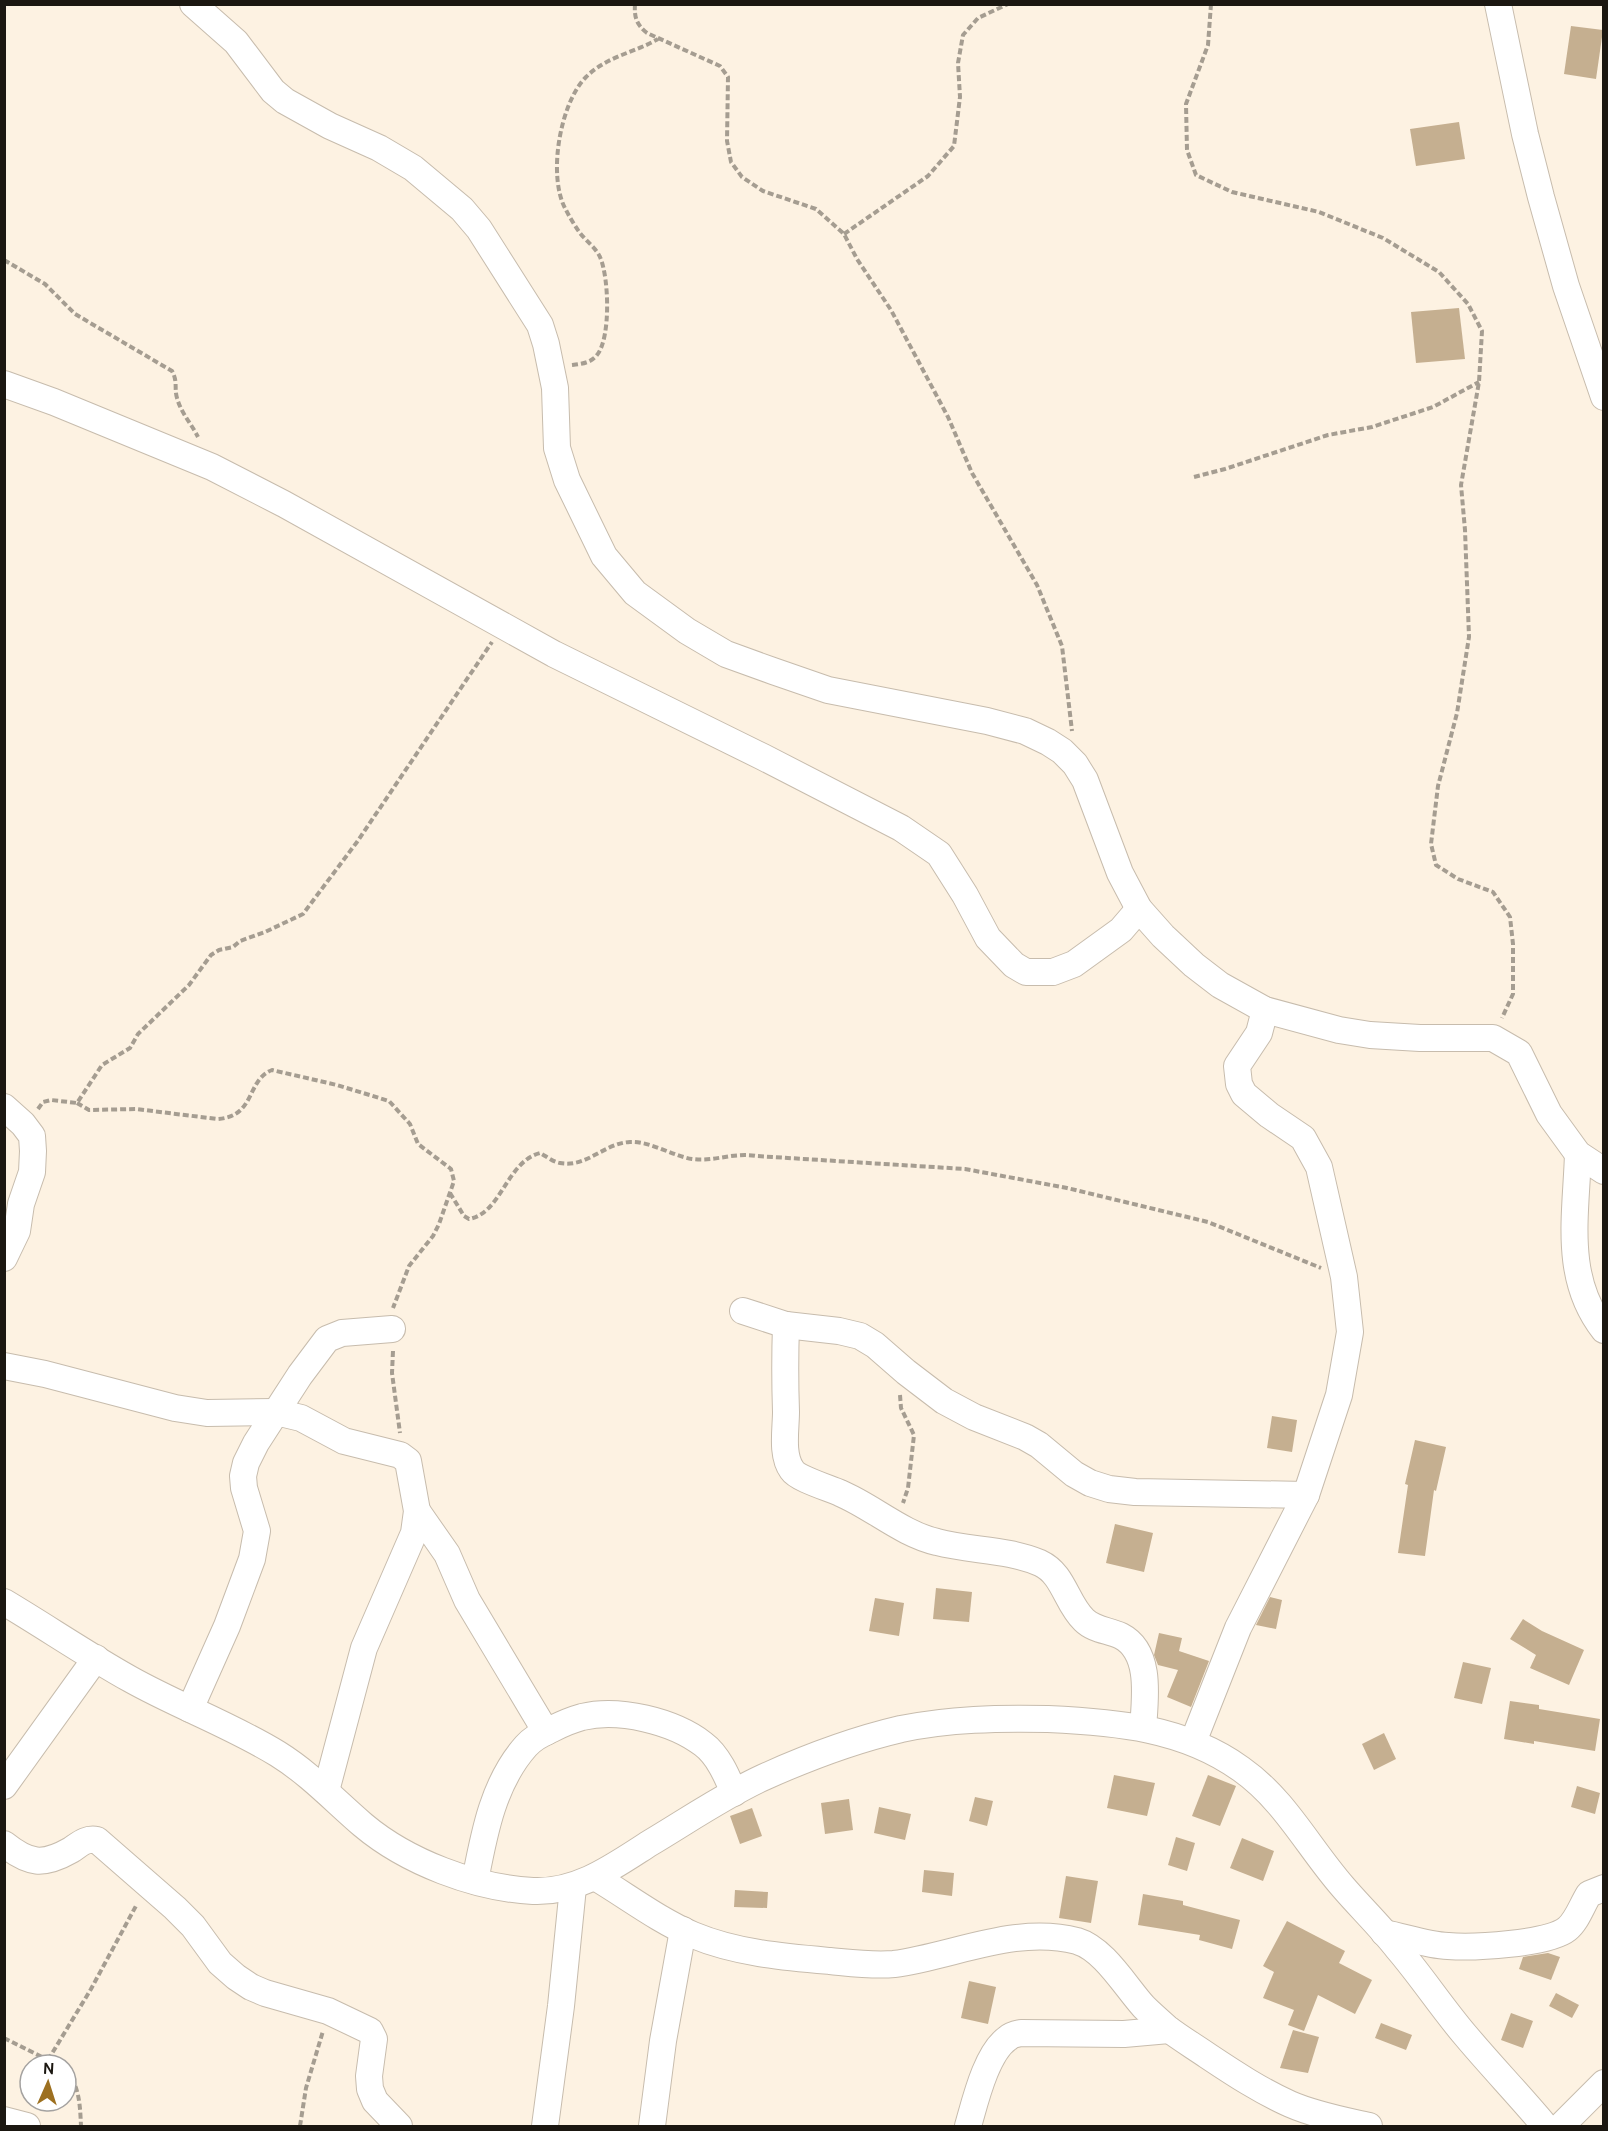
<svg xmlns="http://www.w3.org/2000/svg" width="1608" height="2131" viewBox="0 0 1608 2131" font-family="Cabin,sans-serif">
<rect width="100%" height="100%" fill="#fdf2e2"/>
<!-- building -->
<g fill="#c5af90">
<polygon points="1571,26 1603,30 1596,79 1564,74"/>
<polygon points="1459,122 1465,159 1416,166 1410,129"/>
<polygon points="1459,308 1465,359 1416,363 1411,312"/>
<polygon points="1272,1416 1297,1420 1292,1452 1267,1448"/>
<polygon points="1415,1440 1446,1447 1436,1491 1434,1490 1425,1556 1398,1553 1408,1485 1405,1484"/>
<polygon points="1115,1524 1153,1533 1144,1572 1106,1563"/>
<polygon points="936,1588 972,1592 969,1622 933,1619"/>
<polygon points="1270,1597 1282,1600 1276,1629 1256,1625"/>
<polygon points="875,1598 904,1603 899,1636 869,1631"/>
<polygon points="1523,1619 1542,1631 1584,1650 1569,1685 1530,1668 1536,1655 1510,1639"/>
<polygon points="1159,1633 1182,1638 1179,1651 1209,1661 1191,1707 1167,1697 1178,1670 1158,1665 1154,1655"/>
<polygon points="1463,1662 1491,1668 1482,1704 1454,1698"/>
<polygon points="1510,1701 1539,1705 1539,1709 1600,1719 1595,1751 1534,1741 1534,1744 1504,1739"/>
<polygon points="1384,1733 1396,1759 1374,1770 1362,1744"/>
<polygon points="1114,1775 1155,1783 1147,1816 1107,1808"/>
<polygon points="1208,1775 1236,1786 1220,1826 1192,1816"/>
<polygon points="1577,1786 1600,1793 1595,1814 1571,1807"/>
<polygon points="975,1797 993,1801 987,1826 969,1821"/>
<polygon points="849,1799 853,1830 825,1834 821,1803"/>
<polygon points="879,1807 911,1814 905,1840 874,1833"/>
<polygon points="752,1808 762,1836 740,1844 730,1816"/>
<polygon points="1176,1837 1195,1843 1187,1871 1168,1865"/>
<polygon points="1242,1838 1274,1851 1263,1881 1230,1868"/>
<polygon points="924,1870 954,1873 952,1896 922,1892"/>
<polygon points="1066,1876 1098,1881 1091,1923 1059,1918"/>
<polygon points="735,1890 768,1892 767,1908 734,1907"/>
<polygon points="1143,1894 1183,1901 1183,1905 1240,1920 1232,1949 1199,1940 1200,1935 1138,1925"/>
<polygon points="1287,1921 1345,1951 1339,1963 1372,1980 1355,2014 1318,1995 1304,2031 1288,2025 1294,2010 1263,1998 1274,1972 1263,1966"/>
<polygon points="1548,1953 1560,1957 1551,1980 1519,1969 1523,1957"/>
<polygon points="969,1981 996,1987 988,2024 961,2018"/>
<polygon points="1556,1993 1579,2005 1572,2018 1549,2006"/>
<polygon points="1511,2013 1533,2021 1523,2048 1501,2040"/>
<polygon points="1381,2023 1412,2035 1406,2050 1375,2038"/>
<polygon points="1293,2030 1319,2037 1308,2073 1280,2068"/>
</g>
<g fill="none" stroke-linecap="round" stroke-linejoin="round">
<defs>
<g id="minor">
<polyline points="193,4 236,42 273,91 285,101 330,126 379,148 413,168 462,209 479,229 540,325 546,344 555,388 557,448 567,480 604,556 635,593 687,631 726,654 773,671 828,690 987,721 1025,731 1048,742 1062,751 1075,764 1085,780 1120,873 1139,909 1163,936 1194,965 1220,985 1265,1010 1339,1030 1370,1035 1420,1038 1493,1038 1519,1053 1549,1114 1578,1154 1604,1171"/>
<polyline points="1498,4 1525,134 1541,197 1566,286 1604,397"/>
<polyline points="4,384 54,402 212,467 284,504 554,654 763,757 901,828 939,854 965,895 988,938 1014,965 1026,972 1053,972 1074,964 1121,930 1139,909"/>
<polyline points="4,1107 23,1124 32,1136 33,1151 32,1172 21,1204 17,1231 4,1258"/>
<path d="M1578 1154C1576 1216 1563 1278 1604 1330"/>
<polyline points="743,1311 786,1325 839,1331 860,1336 875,1345 906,1372 944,1401 974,1417 1025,1437 1039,1445 1074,1474 1090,1483 1109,1489 1135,1492 1306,1495"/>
<path d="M786 1325C785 1354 785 1383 786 1412 786 1429 781 1455 792 1470 798 1479 829 1488 840 1493 873 1507 902 1534 937 1542 971 1551 1007 1549 1040 1563 1064 1574 1066 1603 1084 1620 1094 1630 1108 1630 1121 1636 1152 1652 1145 1699 1143 1728"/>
<polyline points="4,1366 45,1374 175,1408 207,1413 276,1412 301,1418 344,1441 400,1455 408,1461 417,1511 414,1533 364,1648 326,1791"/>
<polyline points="417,1511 447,1554 467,1600 546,1732"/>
<path d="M4 1602C46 1627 87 1655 130 1679 178 1706 231 1725 278 1754 310 1774 335 1801 363 1825 407 1862 475 1888 533 1891 578 1893 614 1866 650 1843 687 1821 723 1796 762 1778 806 1758 854 1740 901 1729 950 1719 998 1718 1048 1719 1116 1722 1184 1728 1241 1769 1285 1800 1308 1847 1343 1887 1361 1908 1381 1927 1398 1949 1422 1977 1442 2008 1466 2036 1492 2067 1520 2096 1545 2126"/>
<polyline points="190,1709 227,1626 252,1559 257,1531 244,1488 243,1476 246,1463 256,1443 300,1375 327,1339 342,1333 392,1329"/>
<polyline points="1193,1742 1238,1628 1306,1495 1339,1395 1350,1332 1344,1277 1319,1167 1303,1138 1269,1115 1244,1094 1239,1084 1237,1066 1259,1033 1265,1010"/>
<polyline points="4,1786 96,1658"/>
<path d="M4 1844C29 1864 43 1866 71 1850 80 1844 86 1838 97 1840L175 1908 193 1926 220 1963 236 1977 251 1987 265 1993 328 2011 370 2031 374 2039 369 2076 370 2089 375 2101 399 2126"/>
<path d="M595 1877C627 1896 658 1920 693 1935 736 1953 784 1957 830 1961 851 1963 873 1966 894 1964 954 1956 1015 1925 1077 1941 1104 1949 1125 1986 1144 2007 1151 2014 1159 2021 1167 2028 1180 2038 1195 2047 1208 2056 1235 2074 1261 2091 1290 2104 1315 2115 1343 2120 1369 2126"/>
<path d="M475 1881C484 1834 493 1783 526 1746 532 1739 543 1733 552 1729 562 1724 571 1720 582 1717 619 1708 673 1721 703 1744 718 1755 727 1776 734 1793"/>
<path d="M1384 1933C1405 1937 1427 1945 1448 1946 1473 1948 1548 1944 1567 1929 1577 1921 1582 1905 1589 1894L1604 1888"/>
<polyline points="4,2120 27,2126"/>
<polyline points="545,2126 561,2006 573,1887"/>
<polyline points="652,2126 663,2041 683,1930"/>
<path d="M968 2126C975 2102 986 2053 1008 2038 1011 2035 1016 2034 1021 2033L1124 2034 1169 2030"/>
<polyline points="1561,2126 1604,2083"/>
</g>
</defs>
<!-- minor casing -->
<use href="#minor" stroke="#c7bcad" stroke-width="28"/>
<!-- path -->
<g stroke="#a59d91" stroke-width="4" stroke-dasharray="6 3" stroke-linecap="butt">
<path d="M635 4C634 18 637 25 647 33L720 66 728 77 727 141 731 162 742 177 763 191 816 209 844 234 857 259 891 310 948 417 972 473 1037 585 1062 646 1072 731"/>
<polyline points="1211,4 1208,45 1186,104 1187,150 1196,175 1232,192 1319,212 1383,238 1439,272 1468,304 1482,331 1479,382 1461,485 1465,530 1469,637 1457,713 1438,786 1431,844 1436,865 1458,879 1493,892 1510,917 1513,944 1513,994 1502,1018"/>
<polyline points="844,234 928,176 954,146 960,97 958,63 963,35 978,18 1008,4"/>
<path d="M4 260 45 284 75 314 172 371C178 382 174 388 177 398 181 413 191 423 198 437"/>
<path d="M572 365C581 364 591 363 597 355 611 338 609 277 600 257 596 248 586 241 580 233 575 226 570 218 566 210 547 177 560 103 586 77 607 56 634 53 658 39"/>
<polyline points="1194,477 1225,469 1328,435 1372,427 1433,407 1479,382"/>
<path d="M77 1103 89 1110 136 1109 217 1119C256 1117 246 1080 272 1070L337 1085 389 1101 410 1124 418 1144 451 1169 454 1181 439 1224 433 1236 409 1266 393 1308"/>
<polyline points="38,1109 43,1102 51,1100 77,1103 102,1065 130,1048 138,1034 189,985 211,955 219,950 233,947 240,941 265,932 303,914 357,842 492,642"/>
<path d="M450 1193 464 1216 469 1219C502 1213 506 1162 540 1153 546 1156 553 1162 560 1163 587 1168 604 1143 630 1142 650 1141 673 1156 692 1159 714 1162 734 1152 756 1156L965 1169 1067 1188 1208 1222 1321 1268"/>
<polyline points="393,1351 392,1373 400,1433"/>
<polyline points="900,1395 901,1408 914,1435 908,1488 903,1503"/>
<polyline points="4,2038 58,2065"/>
<polyline points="48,2060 91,1989 137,1904"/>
<path d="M66 2071C80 2086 80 2107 81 2126"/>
<polyline points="300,2126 306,2088 323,2031"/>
</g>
<!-- minor -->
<use href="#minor" stroke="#fff" stroke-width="26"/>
</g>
<!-- border -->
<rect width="1608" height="2131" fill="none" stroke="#1b1711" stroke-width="12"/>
<!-- north arrow -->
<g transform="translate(48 2083) rotate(3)"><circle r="28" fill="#ffffff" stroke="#a4a2a0" stroke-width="1.5"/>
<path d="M0-4.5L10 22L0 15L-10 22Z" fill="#9d7020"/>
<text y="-9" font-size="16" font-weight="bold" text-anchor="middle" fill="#1b1711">N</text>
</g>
</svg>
